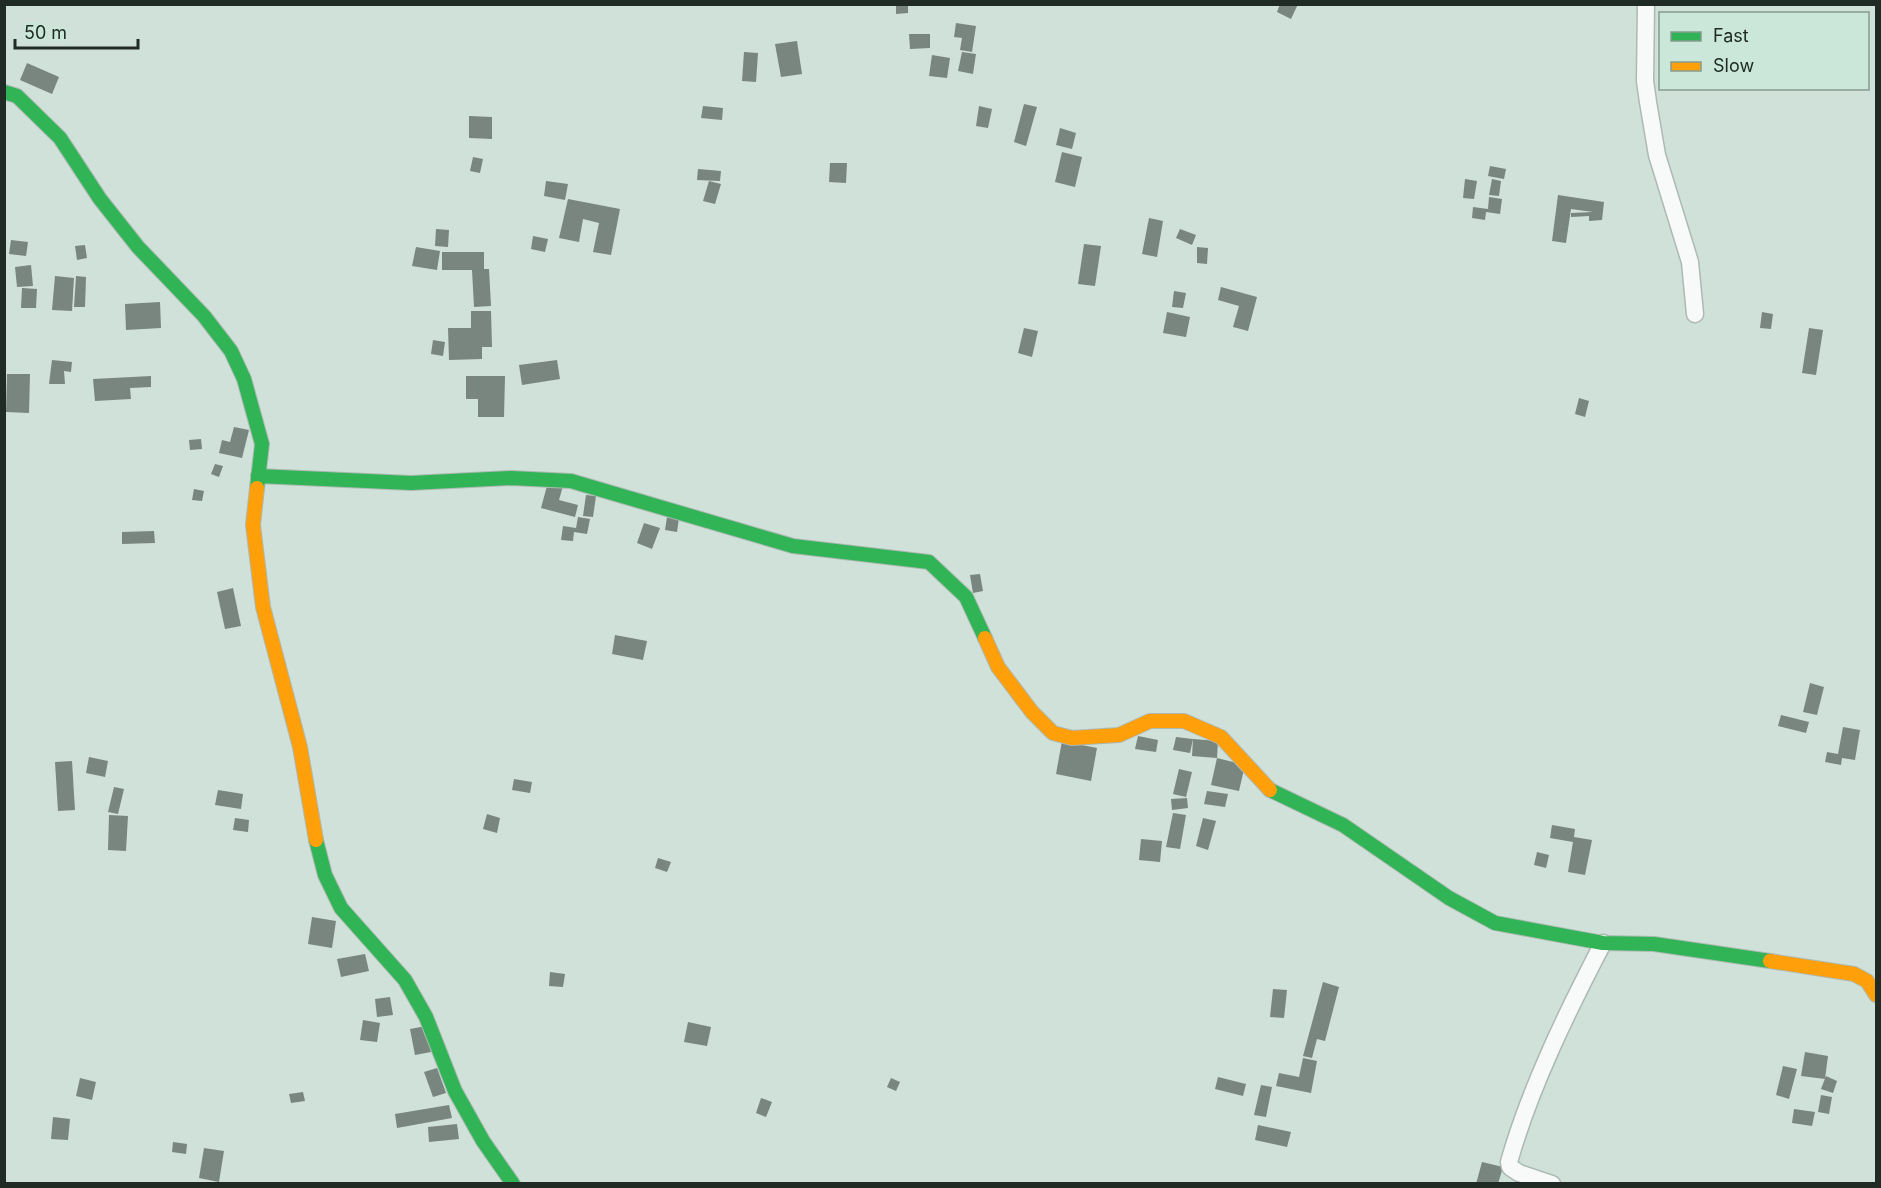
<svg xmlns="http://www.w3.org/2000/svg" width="1881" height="1188" viewBox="0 0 1881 1188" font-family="Inter,sans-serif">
<rect width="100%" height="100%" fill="#d0e1d9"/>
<!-- building -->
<g fill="#79857f">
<polygon points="896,4 908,4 908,13 896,14"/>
<polygon points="1280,4 1298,4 1291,19 1277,12"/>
<polygon points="956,23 976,26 972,52 960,50 962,38 954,37"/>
<polygon points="909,34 930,34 930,48 910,49"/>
<polygon points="797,41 802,74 781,77 775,44"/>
<polygon points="744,52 758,53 756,82 742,81"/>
<polygon points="962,52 976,54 973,74 958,71"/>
<polygon points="932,55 950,58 947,78 929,76"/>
<polygon points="27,63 59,77 52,94 20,80"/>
<polygon points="1024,104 1037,107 1026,146 1014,142"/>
<polygon points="703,106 723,108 722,120 701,118"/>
<polygon points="979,106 992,109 988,128 976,126"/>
<polygon points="469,116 492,117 492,139 469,138"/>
<polygon points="1060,128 1076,133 1072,149 1056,145"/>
<polygon points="1062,152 1082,157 1075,187 1055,182"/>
<polygon points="473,157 483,159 480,173 470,171"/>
<polygon points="830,163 847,163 846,183 829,182"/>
<polygon points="1490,166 1506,169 1504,179 1488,176"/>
<polygon points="698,169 721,171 720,181 697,180"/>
<polygon points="1465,179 1477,181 1474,199 1463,198"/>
<polygon points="1492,179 1501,181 1499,196 1489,195"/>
<polygon points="546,181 568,184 565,200 544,196"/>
<polygon points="709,181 721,184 715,204 703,201"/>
<polygon points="1558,195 1604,202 1602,220 1589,221 1589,216 1571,217 1571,213 1593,212 1571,209 1566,243 1552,241"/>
<polygon points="1489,197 1502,199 1500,214 1486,212 1485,220 1472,218 1473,207 1488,209"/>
<polygon points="568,199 620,209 611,255 593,252 599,223 583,219 579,242 559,238"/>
<polygon points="1149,218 1163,221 1157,257 1142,254"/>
<polygon points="436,229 449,230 448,247 435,246"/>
<polygon points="1180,229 1196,235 1192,245 1176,238"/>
<polygon points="533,236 548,239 545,252 531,249"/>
<polygon points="11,240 28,242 26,256 9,254"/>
<polygon points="1084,244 1101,246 1095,286 1078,284"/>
<polygon points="85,245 87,258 77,260 75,246"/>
<polygon points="416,247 440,251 437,270 412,266"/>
<polygon points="1197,247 1208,248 1207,264 1197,263"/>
<polygon points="442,252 484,252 484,269 489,269 491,306 474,307 472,270 442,270"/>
<polygon points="31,265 33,286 17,287 15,267"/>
<polygon points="55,276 74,278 72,311 52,310"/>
<polygon points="76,276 86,277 85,307 74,307"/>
<polygon points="1221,287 1257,297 1248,331 1233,327 1239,306 1218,300"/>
<polygon points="22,288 37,289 36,308 21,308"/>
<polygon points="1174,291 1186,293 1183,308 1172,307"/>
<polygon points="160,302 161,328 126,330 125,304"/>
<polygon points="471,311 491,311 492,347 482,347 482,359 449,360 448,328 471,328"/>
<polygon points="1167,312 1190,317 1186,337 1163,333"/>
<polygon points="1762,312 1773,314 1771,329 1760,328"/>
<polygon points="1024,328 1038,331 1032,357 1018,353"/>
<polygon points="1809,328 1823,330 1816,375 1802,373"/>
<polygon points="433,340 445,342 443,356 431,354"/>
<polygon points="52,360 72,362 71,372 64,371 65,384 49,384"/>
<polygon points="557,360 560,379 522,385 519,365"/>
<polygon points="7,374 30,374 29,413 6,412"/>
<polygon points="151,376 151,387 130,388 131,399 95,401 93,379"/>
<polygon points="466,376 505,376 504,417 478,417 478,399 466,399"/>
<polygon points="1579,398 1589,401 1585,417 1575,414"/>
<polygon points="234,427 249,430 242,458 219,453 222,440 230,442"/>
<polygon points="201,439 202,449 190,450 189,440"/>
<polygon points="215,464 223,466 219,477 211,474"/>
<polygon points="548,482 563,486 559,500 578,505 575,517 541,508"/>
<polygon points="194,489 204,491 202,501 192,500"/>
<polygon points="586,495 596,496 593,517 583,516"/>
<polygon points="578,517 590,519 587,534 574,532 573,541 561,540 563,526 576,528"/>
<polygon points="667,517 679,518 677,532 665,530"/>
<polygon points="644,523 660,528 652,549 637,543"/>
<polygon points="154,531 155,543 122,544 122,532"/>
<polygon points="980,574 983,591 973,593 970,575"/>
<polygon points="233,588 241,626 225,629 217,592"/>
<polygon points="615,635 647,641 643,660 612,654"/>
<polygon points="1810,683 1824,687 1817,715 1803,712"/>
<polygon points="1781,715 1809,722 1806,733 1778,726"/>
<polygon points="1843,727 1860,730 1855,760 1842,758 1841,765 1825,762 1827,752 1838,754"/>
<polygon points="1138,736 1158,740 1156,752 1135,749"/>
<polygon points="1176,737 1193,739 1190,753 1173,750"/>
<polygon points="1193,739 1218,741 1217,758 1192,756"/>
<polygon points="1062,741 1097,748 1091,781 1056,774"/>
<polygon points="89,757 108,761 105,777 86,773"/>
<polygon points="1217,758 1245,765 1239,791 1211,785"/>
<polygon points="72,761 75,810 58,811 55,762"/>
<polygon points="1179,769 1192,772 1186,797 1173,794"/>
<polygon points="514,779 532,782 530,793 512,790"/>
<polygon points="114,787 124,789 118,814 108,812"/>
<polygon points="218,790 243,794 241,809 215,805"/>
<polygon points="1207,791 1228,794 1225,807 1204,804"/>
<polygon points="1187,798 1188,808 1172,810 1171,799"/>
<polygon points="1173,813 1186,815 1180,849 1166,847"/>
<polygon points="487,814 500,818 497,833 483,829"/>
<polygon points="109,815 128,816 126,851 108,850"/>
<polygon points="235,818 249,820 248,832 233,830"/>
<polygon points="1203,818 1216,821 1208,850 1196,846"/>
<polygon points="1552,825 1575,829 1574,837 1592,840 1585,875 1568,872 1573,842 1550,838"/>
<polygon points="1141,839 1162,841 1160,862 1139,860"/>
<polygon points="1537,852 1549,855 1546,868 1534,865"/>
<polygon points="658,858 671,862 667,872 655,868"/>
<polygon points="312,917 336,921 332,948 308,944"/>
<polygon points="365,954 369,971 341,977 337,959"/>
<polygon points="550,972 565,974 563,987 549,986"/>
<polygon points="1323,982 1339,987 1325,1041 1317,1039 1312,1058 1303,1056"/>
<polygon points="1273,989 1287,990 1284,1018 1270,1017"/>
<polygon points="390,997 393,1015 377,1017 375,999"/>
<polygon points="363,1020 380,1023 377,1042 360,1040"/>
<polygon points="688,1022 711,1027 707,1046 684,1042"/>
<polygon points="426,1026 431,1052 415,1055 410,1029"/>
<polygon points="1805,1052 1828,1056 1825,1079 1801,1076"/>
<polygon points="1303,1058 1317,1061 1311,1093 1276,1086 1279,1073 1299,1077"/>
<polygon points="1783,1066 1797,1069 1789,1099 1776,1095"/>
<polygon points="437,1068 446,1093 433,1097 424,1072"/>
<polygon points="1826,1076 1837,1081 1833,1093 1821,1089"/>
<polygon points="1218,1077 1246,1084 1243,1096 1215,1089"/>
<polygon points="80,1078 96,1082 92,1100 76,1096"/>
<polygon points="891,1078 900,1082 896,1091 887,1087"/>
<polygon points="1261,1085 1272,1087 1266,1117 1254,1115"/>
<polygon points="303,1092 305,1101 291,1103 289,1094"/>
<polygon points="1821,1095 1832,1097 1829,1114 1818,1112"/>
<polygon points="761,1098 772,1102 766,1117 756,1113"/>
<polygon points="449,1105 452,1118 397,1128 395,1114"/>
<polygon points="1794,1109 1815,1112 1812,1126 1792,1123"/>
<polygon points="53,1117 70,1119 68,1140 51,1139"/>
<polygon points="457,1124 459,1139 429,1142 428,1127"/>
<polygon points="1258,1125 1291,1132 1287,1147 1255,1140"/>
<polygon points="173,1142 187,1144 186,1154 172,1152"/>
<polygon points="204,1148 224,1151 219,1182 199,1178"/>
<polygon points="1482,1162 1503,1167 1498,1184 1476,1184"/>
</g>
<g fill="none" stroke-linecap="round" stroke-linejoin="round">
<defs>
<g id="street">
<polyline points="1646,4 1645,81 1648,102 1657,155 1690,262 1695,314"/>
<path d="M1552 1184 1519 1173 1510 1167 1509 1162C1530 1088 1567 1012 1603 943"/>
</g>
<g id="fast">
<polyline points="4,92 17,96 60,138 100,199 138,247 204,316 231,351 244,379 262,444 257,488"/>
<polyline points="258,476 411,483 511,478 571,481 793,546 929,562 966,597 985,638"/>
<polyline points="1270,790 1343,825 1449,898 1495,923 1603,943 1654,944 1770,961"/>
<polyline points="316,840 325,875 341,908 405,980 426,1017 455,1091 483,1141 513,1184"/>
</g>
<g id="slow">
<polyline points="257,488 253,525 263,607 300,747 316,840"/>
<polyline points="985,638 998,667 1032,712 1053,733 1072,738 1119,735 1150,721 1184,721 1221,737 1270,790"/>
<polyline points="1770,961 1854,974 1867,981 1876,995"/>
</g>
</defs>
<!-- street casing -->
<use href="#street" stroke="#adb9b4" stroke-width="19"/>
<!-- fast casing -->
<use href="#fast" stroke="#adb9b4" stroke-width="16"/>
<!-- slow casing -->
<use href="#slow" stroke="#adb9b4" stroke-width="16"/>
<!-- street -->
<use href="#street" stroke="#f8faf9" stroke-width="16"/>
<!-- fast -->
<use href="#fast" stroke="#30b455" stroke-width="14"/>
<!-- slow -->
<use href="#slow" stroke="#ff9f0a" stroke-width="14"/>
</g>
<!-- border -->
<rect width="1881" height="1188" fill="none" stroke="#202b26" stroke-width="12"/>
<!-- legend -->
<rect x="1659" y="12" width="210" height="78" fill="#cae7d9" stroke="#869c91" stroke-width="1.5"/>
<rect x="1671" y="32" width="30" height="9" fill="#30b455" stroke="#869c91" stroke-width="1.5"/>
<text x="1713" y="42" font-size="18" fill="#202b26">Fast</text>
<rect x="1671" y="62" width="30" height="9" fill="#ff9f0a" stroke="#869c91" stroke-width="1.5"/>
<text x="1713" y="72" font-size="18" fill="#202b26">Slow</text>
<!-- scale -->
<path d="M15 39v9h123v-9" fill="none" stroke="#202b26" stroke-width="3"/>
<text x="24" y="39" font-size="18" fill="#202b26" stroke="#cae7d9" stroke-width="4.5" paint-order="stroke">50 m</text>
</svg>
